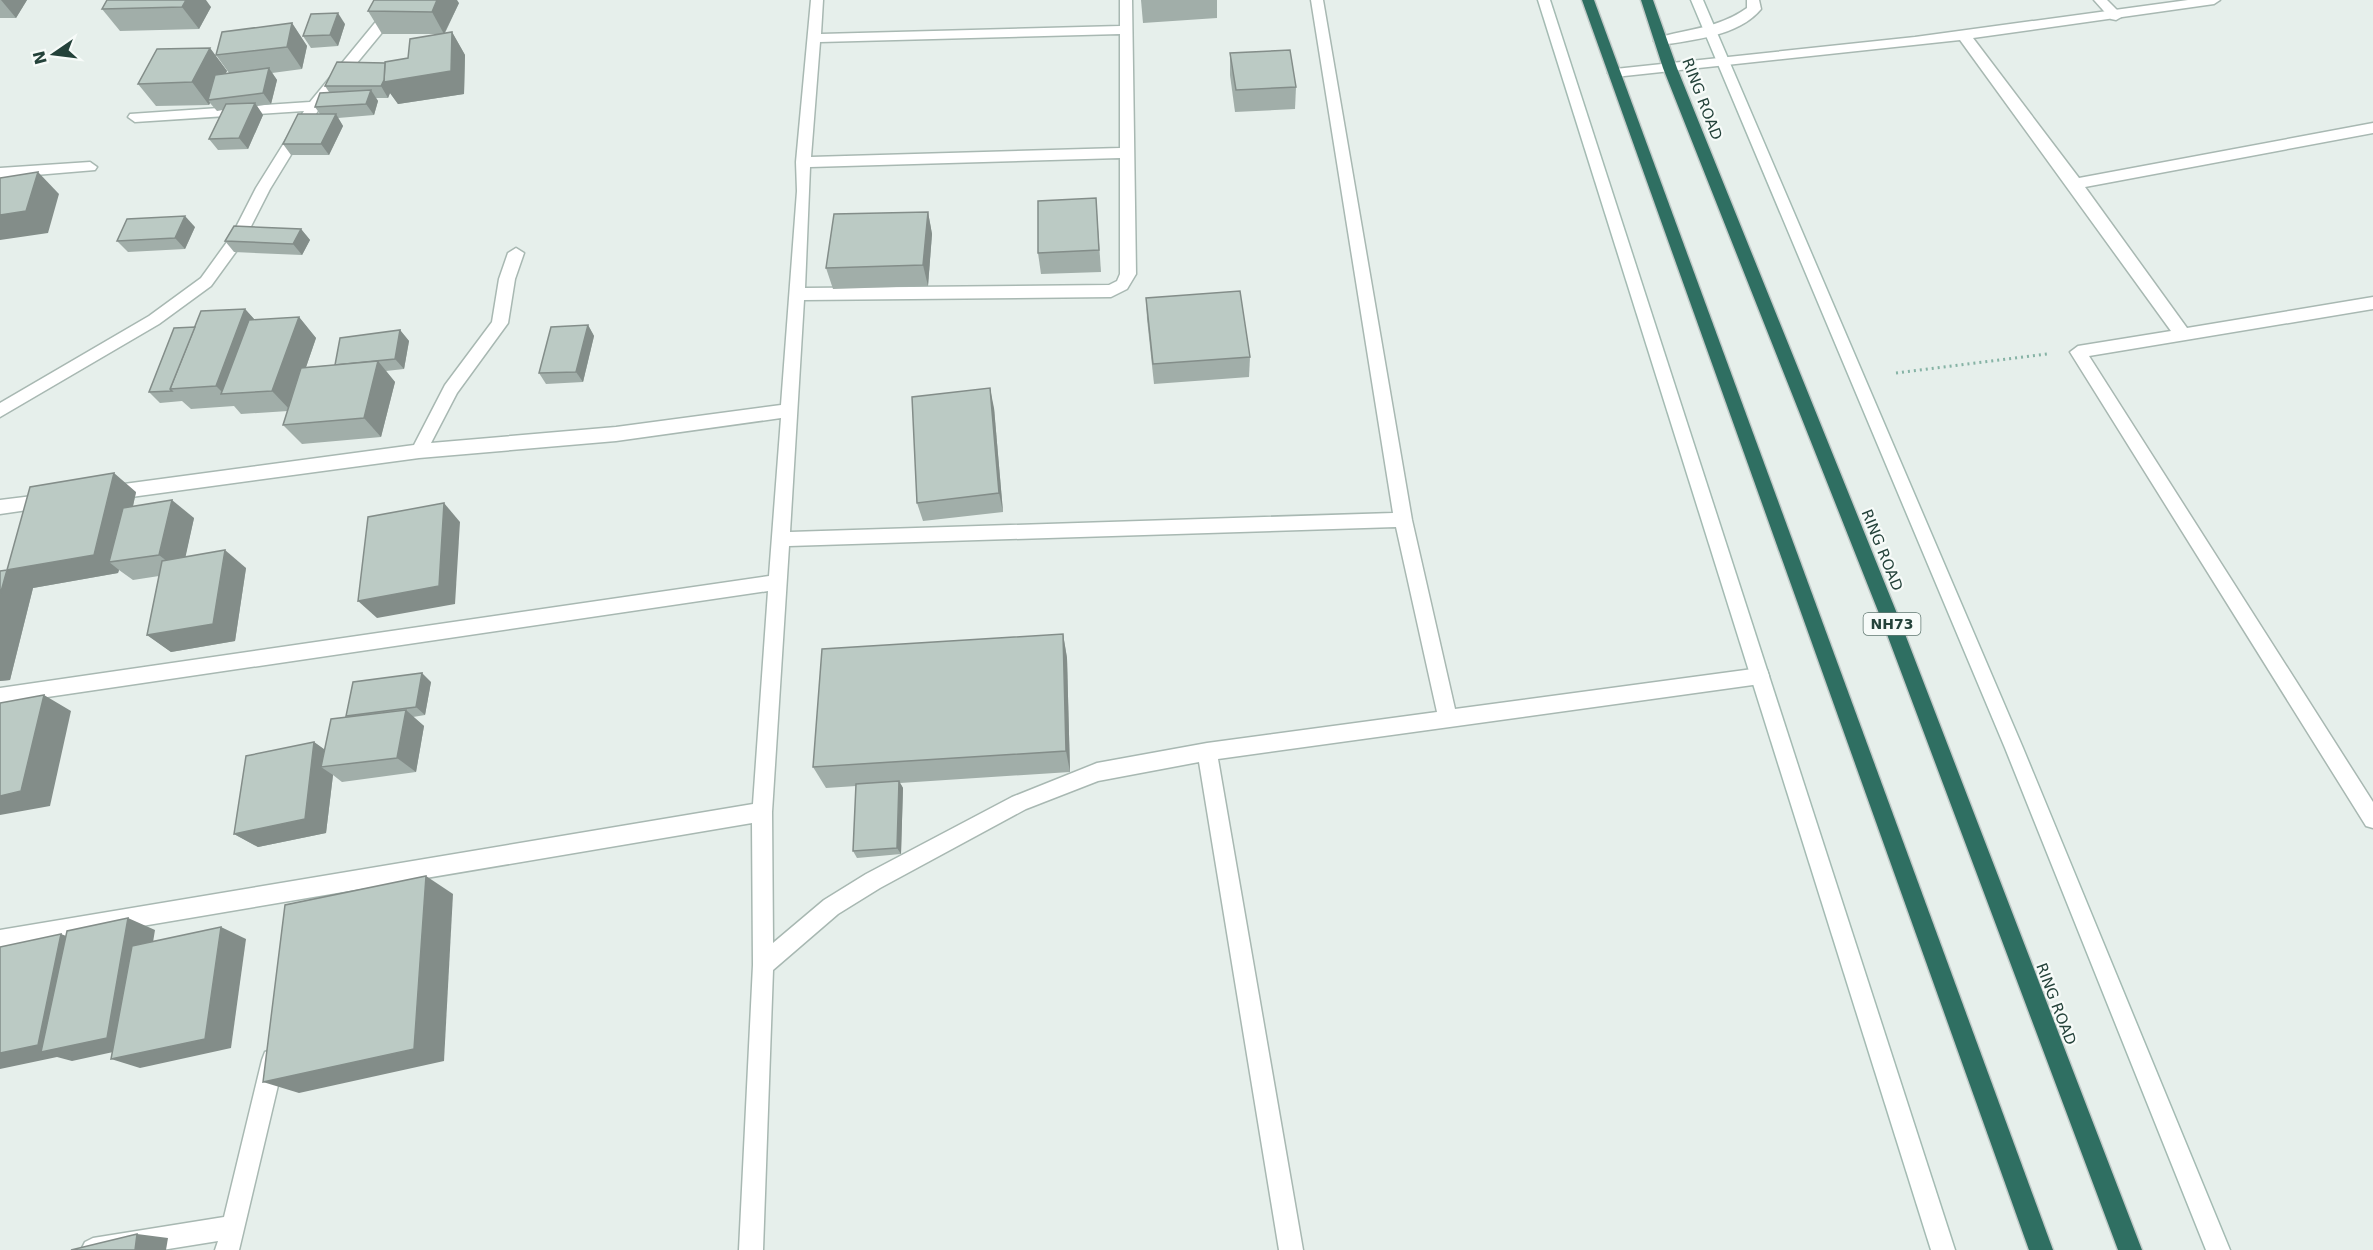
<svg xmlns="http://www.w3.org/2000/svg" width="2373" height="1250" viewBox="0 0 2373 1250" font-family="'DejaVu Sans',sans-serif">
<rect width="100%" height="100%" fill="#e6efeb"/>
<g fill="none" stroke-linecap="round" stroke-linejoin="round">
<defs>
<g id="lane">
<path d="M1747 0H1759L1761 9C1739 36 1693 40 1661 45L1654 41 1656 38C1689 29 1719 28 1747 8Z"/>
<polygon points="2094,0 2107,0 2123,16 2116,20 2111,19"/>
</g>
<g id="street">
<polygon points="391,0 403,0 394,18 319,109 270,189 243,242 211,286 159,324 0,417 0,403 149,316 201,278 232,235 256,188 304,111 135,122 128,117 130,114 310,102 383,13"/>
<path d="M811 0H823L821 34 1120 26V0H1132L1136 274 1127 289 1111 297 804 300 790 532 1393 513 1311 0H1323L1412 520 1455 709 1760 668 1767 670 1769 676 1767 682 1760 684 1218 759 1303 1250H1279L1199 762 1098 781 1026 809 880 888 838 914 773 970 763 1250H739L753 965 752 823 0 950V930L753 804 768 591 0 704V688L769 576 781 418 616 441 419 458 109 500 103 498 101 493 103 488 109 486 414 445 445 385 492 322 499 279 508 253 516 248 524 253 515 279 508 323 457 393 431 443 616 427 781 405 797 191 796 162ZM1120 34V148L811 157 820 42ZM1120 158V274L1117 281 1109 285 805 288 810 167ZM1396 527 1437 712 1207 743 1097 763 1012 797 866 874 824 900 773 943 772 812 789 546Z"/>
<polygon points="2188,0 2220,0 2214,4 1973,38 2079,178 2373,123 2373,133 2085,187 2187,328 2373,297 2373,309 2089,356 2373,802 2373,828 2366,826 2070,352 2078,346 2171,331 1960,40 1615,77 1608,73 1615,69 1915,37"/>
<polygon points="90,162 97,167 95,170 0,178 0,168"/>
<polygon points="49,494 55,496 58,501 55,506 0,514 0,500"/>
<polygon points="273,1049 281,1052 284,1060 239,1250 215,1250 218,1241 162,1250 81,1250 85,1242 93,1238 224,1217 262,1060 265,1052"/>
</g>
<g id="secondary">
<polygon points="1538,0 1550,0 1955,1250 1931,1250"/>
<polygon points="1691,0 1703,0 2023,748 2230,1250 2206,1250 2005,748"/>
</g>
<g id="highway">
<polygon points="1582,0 1594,0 2053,1250 2029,1250"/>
<polygon points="1641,0 1653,0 1677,68 1900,621 2142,1250 2118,1250 1882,621 1663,68"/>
</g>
</defs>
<!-- lane casing -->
<use href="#lane" stroke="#a8b8b2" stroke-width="3"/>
<!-- street casing -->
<use href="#street" stroke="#a8b8b2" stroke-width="3"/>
<!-- secondary casing -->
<use href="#secondary" stroke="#a4bbb3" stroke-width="3"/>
<!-- highway casing -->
<use href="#highway" stroke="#c2cac8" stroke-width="3"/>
<!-- path -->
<polyline stroke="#86b3a5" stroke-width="3" stroke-dasharray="2 4" stroke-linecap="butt" points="1896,373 2047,354"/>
<!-- lane -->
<use href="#lane" fill="#fff" fill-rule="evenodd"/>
<!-- street -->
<use href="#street" fill="#fff" fill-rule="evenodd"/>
<!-- secondary -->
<use href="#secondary" fill="#fff" fill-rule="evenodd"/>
<!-- highway -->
<use href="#highway" fill="#2f6f62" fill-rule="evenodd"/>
</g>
<!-- wall -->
<g fill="#a1aea9">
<polygon points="0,0 27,0 16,18 0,18"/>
<polygon points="107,0 211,7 199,29 120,31 102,9"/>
<polygon points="1141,0 1217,0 1217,18 1143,23"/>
<polygon points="459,3 445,33 452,32 465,55 464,94 398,104 390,93 388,98 376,98 378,101 374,115 338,118 343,126 329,155 291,155 283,144 320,114 315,107 329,92 325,86 385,63 408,58 439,34 382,34 368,11"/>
<polygon points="292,23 307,46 302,69 272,73 277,80 271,104 257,106 263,115 248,149 218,150 209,139 223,110 217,111 210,103 209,105 156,106 138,84 210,48 227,71 225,74 229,73 216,55"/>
<polygon points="345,24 338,46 311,48 303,36"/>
<polygon points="1230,53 1296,87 1295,109 1235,112 1230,75"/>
<polygon points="1096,198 1101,272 1041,274 1038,253"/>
<polygon points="928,212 932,234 928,286 833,289 826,268"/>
<polygon points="195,227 185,249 128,252 117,241"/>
<polygon points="301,229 310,240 302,255 234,252 225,241"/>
<polygon points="1146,298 1250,357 1249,377 1154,384 1147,319"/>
<polygon points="245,309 255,320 299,317 316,338 306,367 335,365 400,330 409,341 404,369 386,371 395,382 381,437 302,444 283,425 288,411 241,414 234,406 191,409 182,401 160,403 149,392 195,327"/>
<polygon points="588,325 594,336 583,382 546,384 539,373"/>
<polygon points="994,408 1003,512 923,521 917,503"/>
<polygon points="136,492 133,506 194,518 185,557 246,568 235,641 171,652 147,635 159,576 133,580 119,570 118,573 33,588 10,680 0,681 0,571 7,570"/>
<polygon points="1063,634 1067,658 1070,772 900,783 903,788 901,854 857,858 853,851 856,786 826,788 813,767"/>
<polygon points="431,682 425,715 413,717 424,726 416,772 342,782 333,775 326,833 258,847 234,834 314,742 325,750 348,717 346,716"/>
</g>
<!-- shaded-wall -->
<g fill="#838d89">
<polygon points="1,0 27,0 16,18"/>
<polygon points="186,0 206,0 211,7 199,29 182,7"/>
<polygon points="437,0 457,0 459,3 444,34 432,12"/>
<polygon points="338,13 345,24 338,46 330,35"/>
<polygon points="292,23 307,46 302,69 287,47"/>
<polygon points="452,32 465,55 464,94 398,104 390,93 388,98 381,86 392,63 399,74"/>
<polygon points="210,48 227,71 212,99 208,100 210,103 209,105 192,82"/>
<polygon points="269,68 277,80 271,104 263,93"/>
<polygon points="371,90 378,101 374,115 366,104"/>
<polygon points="255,103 263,115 248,149 239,138"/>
<polygon points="336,114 343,126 329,155 321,144"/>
<polygon points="38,172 59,194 48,233 0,240 0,215"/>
<polygon points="928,212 932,234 928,286 923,265"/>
<polygon points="185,216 195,227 185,249 175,238"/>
<polygon points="301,229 310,240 302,255 293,244"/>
<polygon points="245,309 264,330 224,394 216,386"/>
<polygon points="299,317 316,338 291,411 272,391"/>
<polygon points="588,325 594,336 583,382 576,372"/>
<polygon points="400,330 409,341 404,369 395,359"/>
<polygon points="378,361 395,382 381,437 364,418"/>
<polygon points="990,388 994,408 1003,512 999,493"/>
<polygon points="114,473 136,492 121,561 109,562 119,570 118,573 33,588 10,680 0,681 0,595 7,570"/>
<polygon points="172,500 194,518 182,573 159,555"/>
<polygon points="444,503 460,522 455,604 377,618 358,601"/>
<polygon points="225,550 246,568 235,641 171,652 147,635"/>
<polygon points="1063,634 1067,658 1070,772 1066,751"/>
<polygon points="422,673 431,682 425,715 416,707"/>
<polygon points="44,695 71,711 50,806 0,815 0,796"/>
<polygon points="406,710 424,726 416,772 397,758"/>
<polygon points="314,742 335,757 321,767 333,775 326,833 258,847 234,834"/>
<polygon points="899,781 903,788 901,854 897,848"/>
<polygon points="426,876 453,894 444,1061 299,1093 263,1082"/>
<polygon points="128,918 155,930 136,1047 72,1061 57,1057 0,1069 0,1053 61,934 90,945"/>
<polygon points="221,927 246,939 231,1048 140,1068 111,1059"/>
<polygon points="137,1234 168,1238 166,1250 135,1250"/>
</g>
<!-- building -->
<g fill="#bbcac4" stroke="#838d89" stroke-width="1.5">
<polygon points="107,0 186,0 182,7 102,9"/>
<polygon points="374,0 437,0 432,12 368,11"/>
<polygon points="338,13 330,35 303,36 311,14"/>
<polygon points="292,23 287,47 216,55 222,32"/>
<polygon points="452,32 451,71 384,82 385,62 408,58 410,39"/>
<polygon points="210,48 192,82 138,84 157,49"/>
<polygon points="1290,50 1296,87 1236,90 1230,53"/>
<polygon points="337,62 385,63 384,80 381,86 325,86"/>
<polygon points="269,68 263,93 208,100 215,75"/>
<polygon points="371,90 366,104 315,107 320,93"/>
<polygon points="255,103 239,138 209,139 226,104"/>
<polygon points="298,114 336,114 321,144 283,144"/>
<polygon points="38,172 26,211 0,215 0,178"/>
<polygon points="1096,198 1099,250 1038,253 1038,201"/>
<polygon points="928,212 923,265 826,268 834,214"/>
<polygon points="185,216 175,238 117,241 127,219"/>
<polygon points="234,226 301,229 293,244 225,241"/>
<polygon points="1240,291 1250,357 1153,364 1146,298"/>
<polygon points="245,309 216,386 170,389 201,311"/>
<polygon points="299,317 272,391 221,394 249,320"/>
<polygon points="588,325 576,372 539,373 551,327"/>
<polygon points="195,327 170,389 172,391 149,392 174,328"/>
<polygon points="400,330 395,359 335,365 340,338"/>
<polygon points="378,361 364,418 283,425 301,368"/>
<polygon points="990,388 999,493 917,503 912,397"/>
<polygon points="114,473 94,555 7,570 0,595 0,571 7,570 30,487"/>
<polygon points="172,500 159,555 109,562 123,508"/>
<polygon points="444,503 439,586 358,601 368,517"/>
<polygon points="225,550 213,624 147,635 162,561"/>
<polygon points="1063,634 1066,751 813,767 822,649"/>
<polygon points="422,673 416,707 346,716 353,682"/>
<polygon points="44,695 21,791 0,796 0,703"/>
<polygon points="406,710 397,758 321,767 331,719"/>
<polygon points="314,742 305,819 234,834 246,756"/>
<polygon points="899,781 897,848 853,851 856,784"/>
<polygon points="426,876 414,1049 263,1082 285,905"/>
<polygon points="128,918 107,1038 41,1052 67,931"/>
<polygon points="221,927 205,1039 111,1059 132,946"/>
<polygon points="61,934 38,1045 0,1053 0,947"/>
<polygon points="137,1234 135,1250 71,1250"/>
</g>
<g text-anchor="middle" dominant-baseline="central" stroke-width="4.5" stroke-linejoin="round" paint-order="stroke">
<!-- shield labels -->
<rect fill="#f7fbf9" stroke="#637a73" stroke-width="1.5" x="1863.5" y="613" width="57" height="22" rx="4.5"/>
<g font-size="14" font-weight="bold" fill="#24423a">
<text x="1892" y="624">NH73</text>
</g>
<!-- street labels -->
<g font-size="15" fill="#24423a" stroke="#f7fbf9">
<text transform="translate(1702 99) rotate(69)">RING ROAD</text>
<text transform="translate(1882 550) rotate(68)">RING ROAD</text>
<text transform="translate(2056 1004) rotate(69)">RING ROAD</text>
</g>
</g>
<!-- north arrow -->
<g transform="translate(54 54) rotate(256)" stroke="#f7fbf9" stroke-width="4.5" paint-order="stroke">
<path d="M0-4.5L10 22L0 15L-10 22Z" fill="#24423a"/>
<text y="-9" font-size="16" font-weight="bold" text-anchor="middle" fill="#24423a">N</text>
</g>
</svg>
